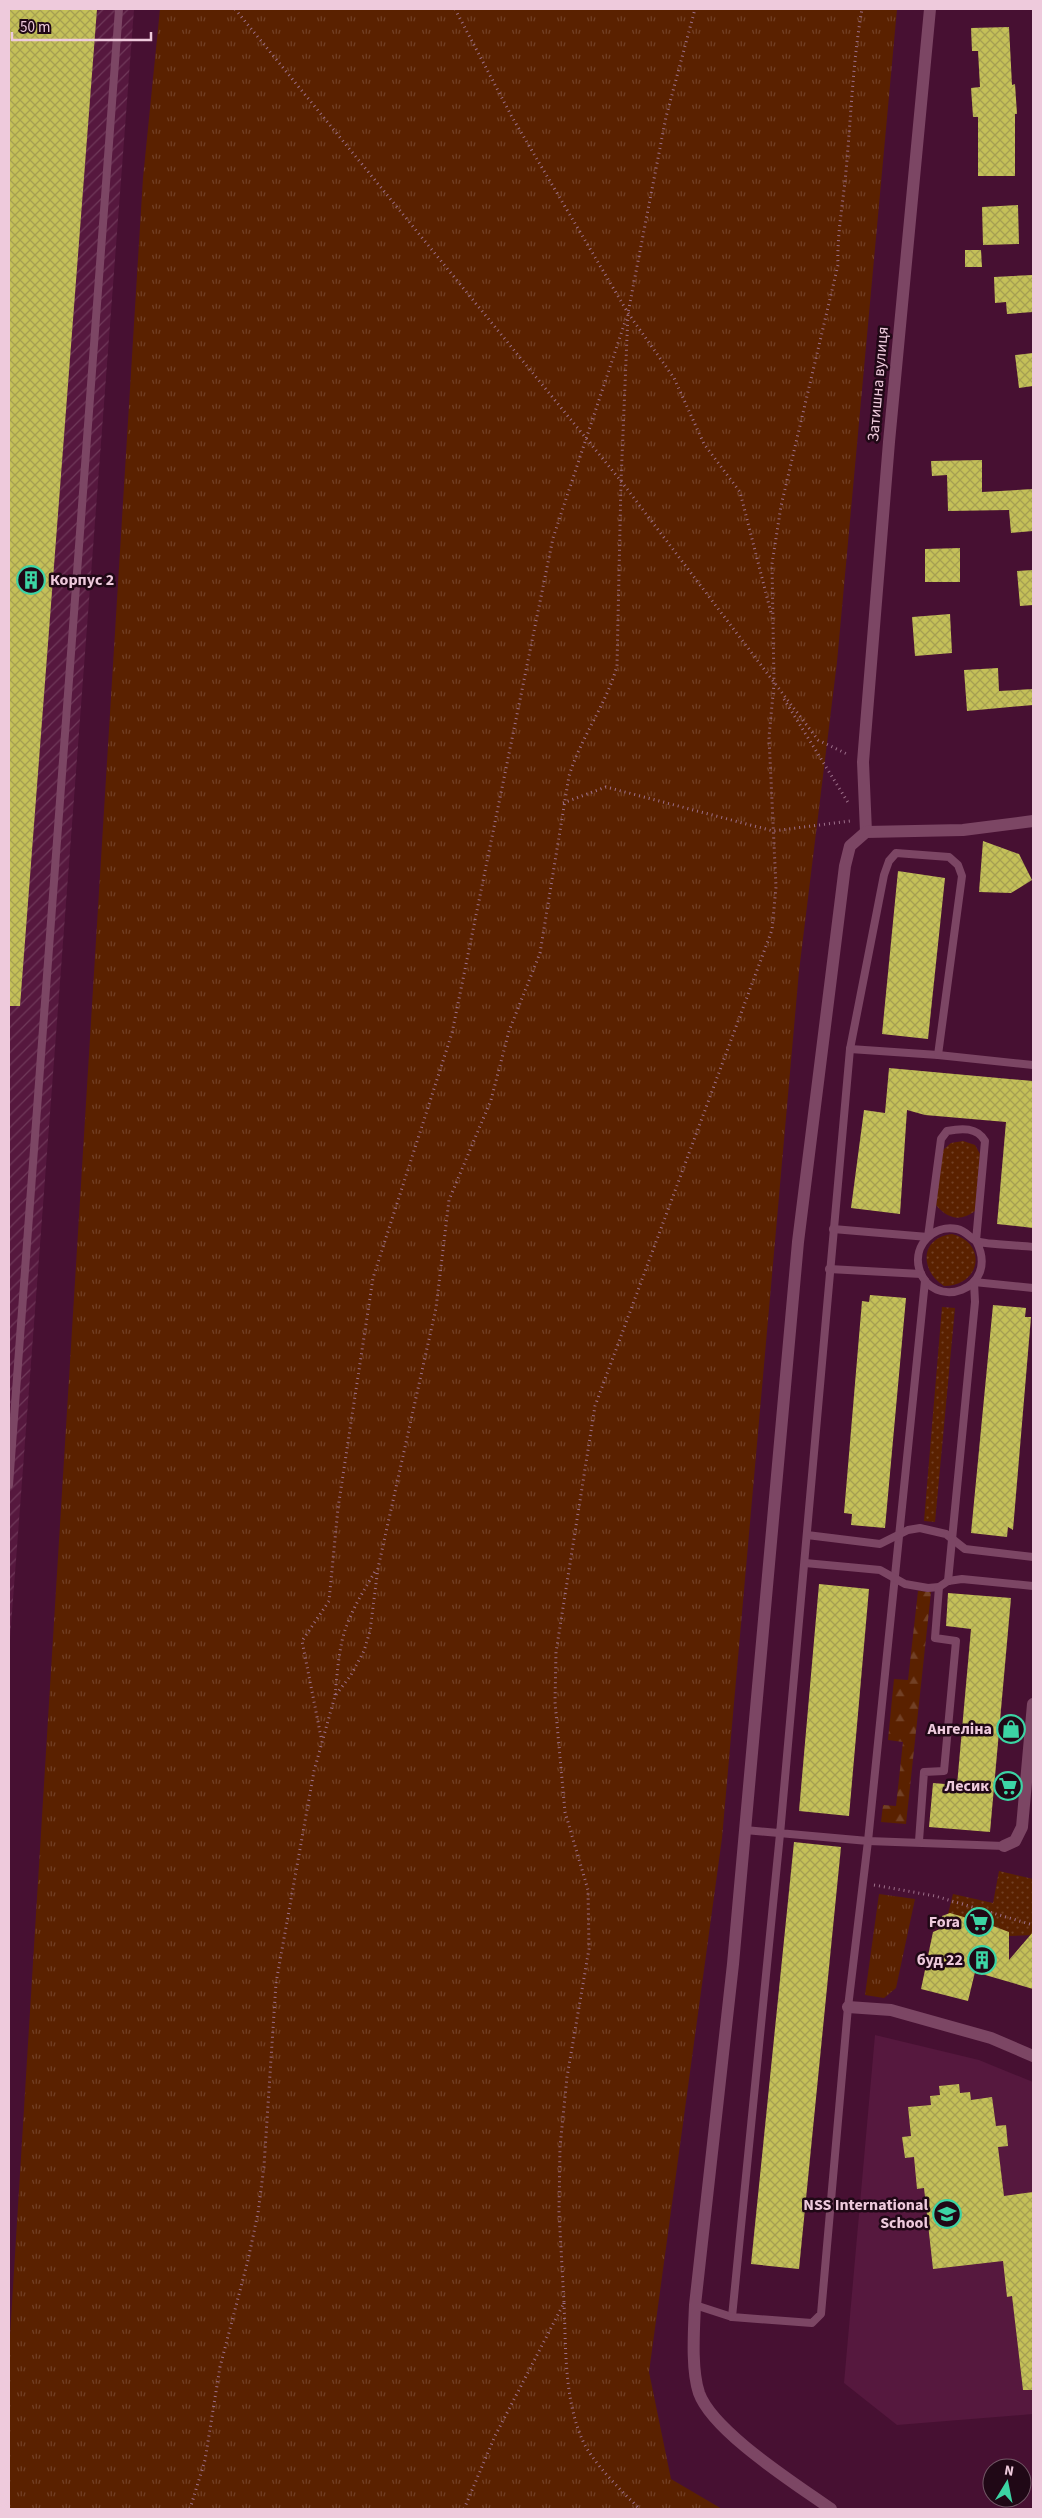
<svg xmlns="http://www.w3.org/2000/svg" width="1042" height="2518" viewBox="0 0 1042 2518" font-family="'Source Sans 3',sans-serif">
<defs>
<pattern id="industrial-furrows" width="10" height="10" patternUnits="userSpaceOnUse" patternTransform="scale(1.25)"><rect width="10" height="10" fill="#56183e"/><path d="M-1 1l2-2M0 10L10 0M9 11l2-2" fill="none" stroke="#6f3859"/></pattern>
<pattern id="grass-tufts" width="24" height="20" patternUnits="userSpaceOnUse" patternTransform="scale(1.25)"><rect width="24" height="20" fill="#5a2100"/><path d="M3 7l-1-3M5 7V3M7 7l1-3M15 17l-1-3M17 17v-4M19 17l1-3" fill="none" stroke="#724025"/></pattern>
<pattern id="forest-firs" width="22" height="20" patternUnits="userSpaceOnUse" patternTransform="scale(1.25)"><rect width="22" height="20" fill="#5a2100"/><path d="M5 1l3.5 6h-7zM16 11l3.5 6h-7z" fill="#724025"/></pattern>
<pattern id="park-dots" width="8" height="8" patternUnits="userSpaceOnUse" patternTransform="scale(1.25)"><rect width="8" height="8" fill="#5a2100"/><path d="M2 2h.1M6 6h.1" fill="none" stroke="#724025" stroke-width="1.8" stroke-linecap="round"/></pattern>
<pattern id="building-cross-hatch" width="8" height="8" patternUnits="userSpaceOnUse" patternTransform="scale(1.25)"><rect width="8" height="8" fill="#c4c058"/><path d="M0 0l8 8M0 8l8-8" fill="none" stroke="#a59f52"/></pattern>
</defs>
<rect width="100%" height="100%" fill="#471032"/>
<!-- built -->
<polygon fill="#56183e" points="875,2035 979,2060 1033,2082 1033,2414 897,2425 844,2383"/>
<!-- industrial -->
<polygon fill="url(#industrial-furrows)" points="9,9 134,9 9,1652"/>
<!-- grass -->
<g fill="url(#grass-tufts)">
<polygon points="160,9 897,9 837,662 799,971 722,1838 649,2372 671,2479 722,2509 9,2509 9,2352 143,178"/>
<polygon points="879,1894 915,1899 896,1988 884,1998 865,1995"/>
</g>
<!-- forest -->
<polygon fill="url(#forest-firs)" points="918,1591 931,1592 906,1824 881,1822 883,1805 896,1806 903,1742 888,1740 894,1679 908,1680"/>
<!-- park -->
<g fill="url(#park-dots)">
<path d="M963 1141 975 1145 980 1154 975 1211C960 1222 948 1219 936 1205L942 1151 951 1143Z"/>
<path d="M952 1234C988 1243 981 1286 944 1286 920 1271 919 1238 952 1234Z"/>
<polygon points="942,1307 955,1308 935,1522 924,1521"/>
<polygon points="999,1871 1033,1879 1033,1935 1009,1936 1009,1932 993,1926 991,1919 976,1915 967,1918 948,1914 953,1894 993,1903"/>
</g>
<!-- building -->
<g fill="url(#building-cross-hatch)">
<polygon points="9,9 97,9 20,1006 9,1006"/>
<polygon points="1009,27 1012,85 1015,84 1017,114 1015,114 1015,176 978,176 978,117 973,117 971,88 980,87 978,51 972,51 971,28"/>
<polygon points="1018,205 1019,244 983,245 982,207"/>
<polygon points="965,250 981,250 982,267 965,267"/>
<polygon points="1033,275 1033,312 1007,314 1006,302 995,303 994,277"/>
<polygon points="1033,353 1033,386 1019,388 1015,355"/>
<polygon points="982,460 982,492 1033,489 1033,531 1011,533 1009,510 948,511 947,475 932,476 931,461"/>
<polygon points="960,548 960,582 925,582 925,549"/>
<polygon points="1033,570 1033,605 1020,606 1017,571"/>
<polygon points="950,614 952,653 915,656 912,617"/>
<polygon points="998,668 999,691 1033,689 1033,705 967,711 964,670"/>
<polygon points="983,841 1019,854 1032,880 1011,893 979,892"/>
<polygon points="898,871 945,878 928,1039 882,1034"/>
<polygon points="889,1068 1033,1081 1033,1228 997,1224 1006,1122 925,1115 907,1110 900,1214 851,1208 864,1110 885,1113"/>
<polygon points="870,1295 906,1298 885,1528 851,1525 852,1514 844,1513 862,1301 869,1302"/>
<polygon points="993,1305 1026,1308 1025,1317 1031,1317 1013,1530 1008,1527 1007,1537 971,1533"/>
<polygon points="819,1584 869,1589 849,1816 799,1811"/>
<polygon points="948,1593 1011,1598 990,1832 929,1827 933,1783 957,1785 971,1629 946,1626"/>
<polygon points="794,1842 841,1847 799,2269 751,2264"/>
<polygon points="950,1913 967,1918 976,1915 991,1919 993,1926 1009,1932 1009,1960 1033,1932 1033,1989 975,1972 968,2001 921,1989 933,1932 940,1929 942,1916"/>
<polygon points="959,2084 960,2093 970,2092 971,2100 992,2097 996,2126 1006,2125 1008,2146 998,2147 1004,2196 1033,2192 1033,2390 1023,2390 1012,2296 1007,2297 1003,2261 933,2269 924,2188 917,2189 914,2157 905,2158 902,2137 911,2136 908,2107 931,2105 930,2096 940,2095 939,2086"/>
</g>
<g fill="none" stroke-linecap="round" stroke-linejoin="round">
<!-- path -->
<g stroke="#9d708a" stroke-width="3" stroke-dasharray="1 4" stroke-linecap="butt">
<polyline points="235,9 621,481 818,740 849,755"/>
<polyline points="455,9 512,117 628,313 674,378 704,444 740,492 771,613"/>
<polyline points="784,699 849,804"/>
<polyline points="563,803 606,787 773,831 850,821"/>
<path d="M335 1695C337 1677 338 1659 342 1641 348 1615 363 1592 376 1570"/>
<polyline points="321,1737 302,1641 329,1601 338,1508 373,1278 452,1033 553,538 626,319"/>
<polyline points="874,1885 935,1896 1033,1925"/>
<path d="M564 2303C566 2348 564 2397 582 2439 591 2461 623 2493 640 2509"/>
<path d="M190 2509 205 2460 220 2367 248 2260 258 2213 264 2166 276 1983 314 1771 335 1696 351 1675 364 1651 370 1631 378 1568 436 1308 449 1200 491 1100 509 1031 540 953 569 776C581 737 606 705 617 666L621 481 628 313 666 117 695 9"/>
<path d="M464 2509 495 2436 564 2303 559 2212 560 2147 567 2077 589 1949 588 1890 565 1812 555 1702 556 1652 595 1406 772 930 776 887 769 737 774 684 772 564 781 506 838 265C837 236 842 209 845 181 851 123 852 66 862 9"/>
</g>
<!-- lane -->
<g stroke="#7c4664" stroke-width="8">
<polyline points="850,1049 938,1055 1033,1065"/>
<path d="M833 1229 928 1237 941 1139 947 1131C962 1128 977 1127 985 1141L976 1241C1002 1290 931 1313 919 1268 913 1245 934 1224 957 1229 966 1231 969 1237 976 1241 986 1245 1020 1245 1033 1247"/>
<polyline points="829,1269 921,1274"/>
<polyline points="925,1281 868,1841 1004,1846"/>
<polyline points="9,1485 119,9"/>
<polyline points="807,1535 880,1544 908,1530 920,1528 946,1534 965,1549 1033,1557"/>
<polyline points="805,1563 880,1570 905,1584 928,1588 939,1587 948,1581 962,1579 1033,1586"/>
<polyline points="948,1581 975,1302 974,1282 1033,1288"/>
<polyline points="745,1830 868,1841 848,2007 821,2314 812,2323 732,2317 780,1834 850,1049 884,875 889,861 896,853 949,857 958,865 962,876 938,1055"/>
<polyline points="919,1841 924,1772 944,1771 956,1641 935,1638 939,1587"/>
<polyline points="695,2305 732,2317"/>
</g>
<!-- street -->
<g stroke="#7c4664" stroke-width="12">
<polyline points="866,832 863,762 889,442 930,9"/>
<polyline points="1004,1846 1015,1841 1022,1827 1033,1704"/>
<polyline points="848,2007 891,2010 991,2038 1033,2056"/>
<path d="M831 2509C796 2484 713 2432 699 2393 691 2369 694 2330 695 2305L733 1964 798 1242 845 866 850 846 866 832 963 830 1033 821"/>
</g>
</g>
<!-- icons -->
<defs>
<symbol id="building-ring" viewBox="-11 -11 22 22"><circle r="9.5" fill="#200816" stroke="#3cd4a4" stroke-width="1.5"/><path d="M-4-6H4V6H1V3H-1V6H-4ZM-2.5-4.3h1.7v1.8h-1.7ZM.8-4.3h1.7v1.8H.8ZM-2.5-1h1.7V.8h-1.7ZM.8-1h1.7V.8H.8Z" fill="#3cd4a4"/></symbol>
<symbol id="shop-ring" viewBox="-11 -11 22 22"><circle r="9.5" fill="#200816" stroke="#3cd4a4" stroke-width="1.5"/><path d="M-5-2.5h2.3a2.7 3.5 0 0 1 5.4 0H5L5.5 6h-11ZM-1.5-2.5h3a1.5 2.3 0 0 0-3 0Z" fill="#3cd4a4"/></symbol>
<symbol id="supermarket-ring" viewBox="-11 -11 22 22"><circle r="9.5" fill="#200816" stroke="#3cd4a4" stroke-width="1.5"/><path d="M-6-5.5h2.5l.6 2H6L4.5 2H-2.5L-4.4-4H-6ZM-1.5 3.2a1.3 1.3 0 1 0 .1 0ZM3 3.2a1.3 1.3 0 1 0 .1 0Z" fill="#3cd4a4"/></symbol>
<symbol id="school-ring" viewBox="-11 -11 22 22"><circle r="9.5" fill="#200816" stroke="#3cd4a4" stroke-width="1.5"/><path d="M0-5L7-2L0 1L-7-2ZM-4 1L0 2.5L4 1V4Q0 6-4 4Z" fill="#3cd4a4"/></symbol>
</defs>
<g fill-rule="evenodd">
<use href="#building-ring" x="15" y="564" width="32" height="32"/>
<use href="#shop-ring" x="995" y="1713" width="32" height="32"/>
<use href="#supermarket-ring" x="992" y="1770" width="32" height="32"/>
<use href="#supermarket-ring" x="963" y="1906" width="32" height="32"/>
<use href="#building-ring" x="966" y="1944" width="32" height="32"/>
<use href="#school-ring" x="931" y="2198" width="32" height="32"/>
</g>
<g text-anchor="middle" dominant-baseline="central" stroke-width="5" stroke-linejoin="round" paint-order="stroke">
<!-- street labels -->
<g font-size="16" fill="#eecadc" stroke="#200816">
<text transform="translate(878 384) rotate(-85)">Затишна вулиця</text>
</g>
<!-- poi labels -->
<g font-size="16" font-weight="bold" fill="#eecadc" stroke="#200816" text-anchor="end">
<text x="50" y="580" text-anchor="start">Корпус 2</text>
<text x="992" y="1729">Ангеліна</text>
<text x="989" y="1786">Лесик</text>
<text x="960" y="1922">Fora</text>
<text x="963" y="1960">буд 22</text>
<text x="928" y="2205">NSS International<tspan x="928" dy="18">School</tspan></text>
</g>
</g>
<!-- border -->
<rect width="1042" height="2518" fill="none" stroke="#eecadc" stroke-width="20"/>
<!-- north arrow -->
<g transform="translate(1007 2483) rotate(10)"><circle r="24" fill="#200816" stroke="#725665"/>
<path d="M0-4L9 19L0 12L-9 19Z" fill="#3cd4a4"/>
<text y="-8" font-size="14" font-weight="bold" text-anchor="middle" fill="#eecadc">N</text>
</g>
<!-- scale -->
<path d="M12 32v8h139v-8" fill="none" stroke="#eecadc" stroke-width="2.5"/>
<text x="20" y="32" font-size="15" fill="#eecadc" stroke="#200816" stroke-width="4" paint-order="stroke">50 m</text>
</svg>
